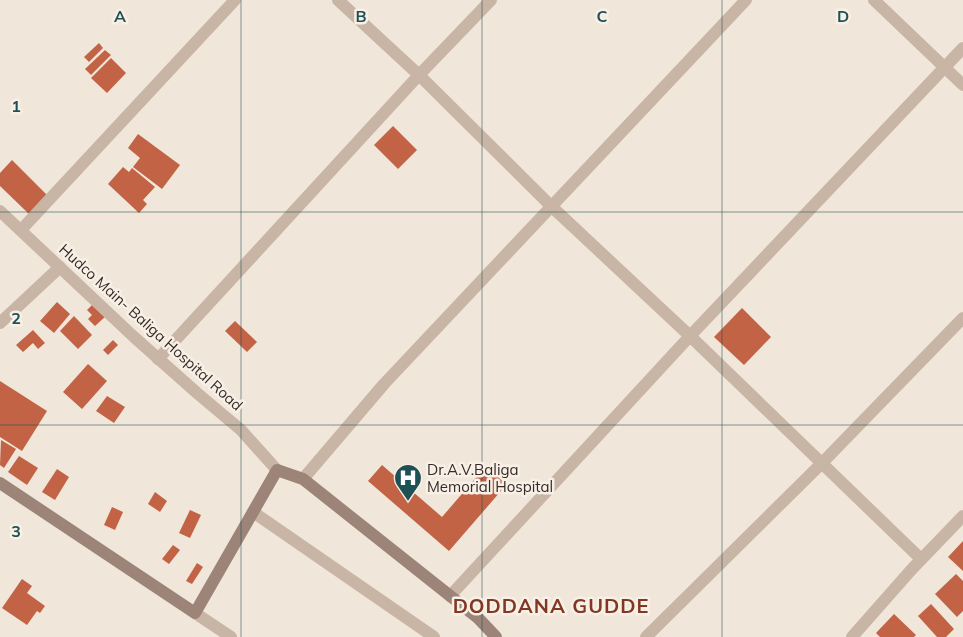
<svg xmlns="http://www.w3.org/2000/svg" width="963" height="637" viewBox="0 0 963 637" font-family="Mulish,sans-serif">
<rect width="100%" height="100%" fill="#f1e6da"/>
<!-- building -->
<g fill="#c26346">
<polygon points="99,43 103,48 89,62 84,57"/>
<polygon points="105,50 111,55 91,75 85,69"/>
<polygon points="111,58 126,73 107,93 91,78"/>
<polygon points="393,126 417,150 398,169 374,145"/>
<polygon points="138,134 180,165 162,189 133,167 140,158 128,148"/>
<polygon points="12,160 47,195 29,214 0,186 0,173"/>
<polygon points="123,167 129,172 132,168 155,187 143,200 147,204 139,213 108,184"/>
<polygon points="57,302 70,314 54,333 40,321"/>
<polygon points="94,303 106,316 95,326 88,319 92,315 87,310"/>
<polygon points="742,308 771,337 744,365 714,337"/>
<polygon points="74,316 92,335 78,349 60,331"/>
<polygon points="235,321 257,342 247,352 225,331"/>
<polygon points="33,330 45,343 38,349 33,343 23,352 16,345"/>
<polygon points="113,340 118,345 108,355 103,350"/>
<polygon points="88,364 107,381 82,409 63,392"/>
<polygon points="0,381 47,411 22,451 0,437"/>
<polygon points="107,396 125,407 114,423 96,411"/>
<polygon points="1,440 16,449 4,468 0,465"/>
<polygon points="19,456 38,468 27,485 8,472"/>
<polygon points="382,465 442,517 486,466 507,484 449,551 368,481"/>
<polygon points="57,469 69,477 55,500 42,492"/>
<polygon points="155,492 167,501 160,512 148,504"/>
<polygon points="112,507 123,512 115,530 104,525"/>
<polygon points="190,510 201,515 190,538 179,533"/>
<polygon points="963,541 963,571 948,557"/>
<polygon points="173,545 180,550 169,564 162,559"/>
<polygon points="197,563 203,567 192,584 186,581"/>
<polygon points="956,574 963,581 963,611 957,617 935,594"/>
<polygon points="22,579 32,586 27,593 45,606 40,613 37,611 27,625 2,608"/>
<polygon points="931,604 954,629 946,637 937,637 918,616"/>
<polygon points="894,614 916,635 914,637 880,637 876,633"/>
</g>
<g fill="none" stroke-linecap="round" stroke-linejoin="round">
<!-- street -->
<g stroke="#c8b5a6" stroke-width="12">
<polyline points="338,0 419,75 551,206 690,336 921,559"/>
<polyline points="874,0 963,85"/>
<polyline points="0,211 134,337 197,393 241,430 277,470"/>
<polyline points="21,230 235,0"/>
<polyline points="0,323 60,267"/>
<polyline points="158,359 419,75 491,0"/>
<polyline points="303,479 384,384 746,0"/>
<polyline points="253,512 434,637"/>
<polyline points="450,596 690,336 963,48"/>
<polyline points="195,613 231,637"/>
<polyline points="646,637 822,463 963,318"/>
<polyline points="852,637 912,569 963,516"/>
</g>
<!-- secondary -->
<polyline stroke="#9c8478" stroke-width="12" points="0,483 195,613 277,470 303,479 478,618 496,637"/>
</g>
<!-- grid -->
<path fill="none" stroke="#1e5154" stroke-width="1" stroke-opacity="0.55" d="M241 0V637M482 0V637M722 0V637M0 212H963M0 425H963"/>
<!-- icons -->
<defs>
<symbol id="hospital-pin" viewBox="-11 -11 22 30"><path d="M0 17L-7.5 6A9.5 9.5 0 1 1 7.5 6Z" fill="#1e5154" stroke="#f8f0e6"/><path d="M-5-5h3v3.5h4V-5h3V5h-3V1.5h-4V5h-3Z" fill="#fff"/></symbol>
</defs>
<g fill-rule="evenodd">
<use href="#hospital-pin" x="392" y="462" width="32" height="43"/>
</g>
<g text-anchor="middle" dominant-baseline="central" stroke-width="5" stroke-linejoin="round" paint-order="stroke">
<!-- street labels -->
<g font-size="15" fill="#342b27" stroke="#f8f0e6">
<text transform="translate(151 327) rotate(42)">Hudco Main- Baliga Hospital Road</text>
</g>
<!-- poi labels -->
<g font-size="15" fill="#342b27" stroke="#f8f0e6" text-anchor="start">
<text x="427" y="469">Dr.A.V.Baliga<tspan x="427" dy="17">Memorial Hospital</tspan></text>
</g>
<!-- district labels -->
<g font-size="20" font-weight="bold" letter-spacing="1" fill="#813822" stroke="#f8f0e6">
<text x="551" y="605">DODDANA GUDDE</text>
</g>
</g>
<g font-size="16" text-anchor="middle" font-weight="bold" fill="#1e5154" stroke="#f8f0e6" stroke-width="5" stroke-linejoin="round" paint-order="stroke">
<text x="120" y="22">A</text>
<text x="361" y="22">B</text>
<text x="602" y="22">C</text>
<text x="843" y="22">D</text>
<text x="16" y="112">1</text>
<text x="16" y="324">2</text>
<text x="16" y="537">3</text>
</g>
</svg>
